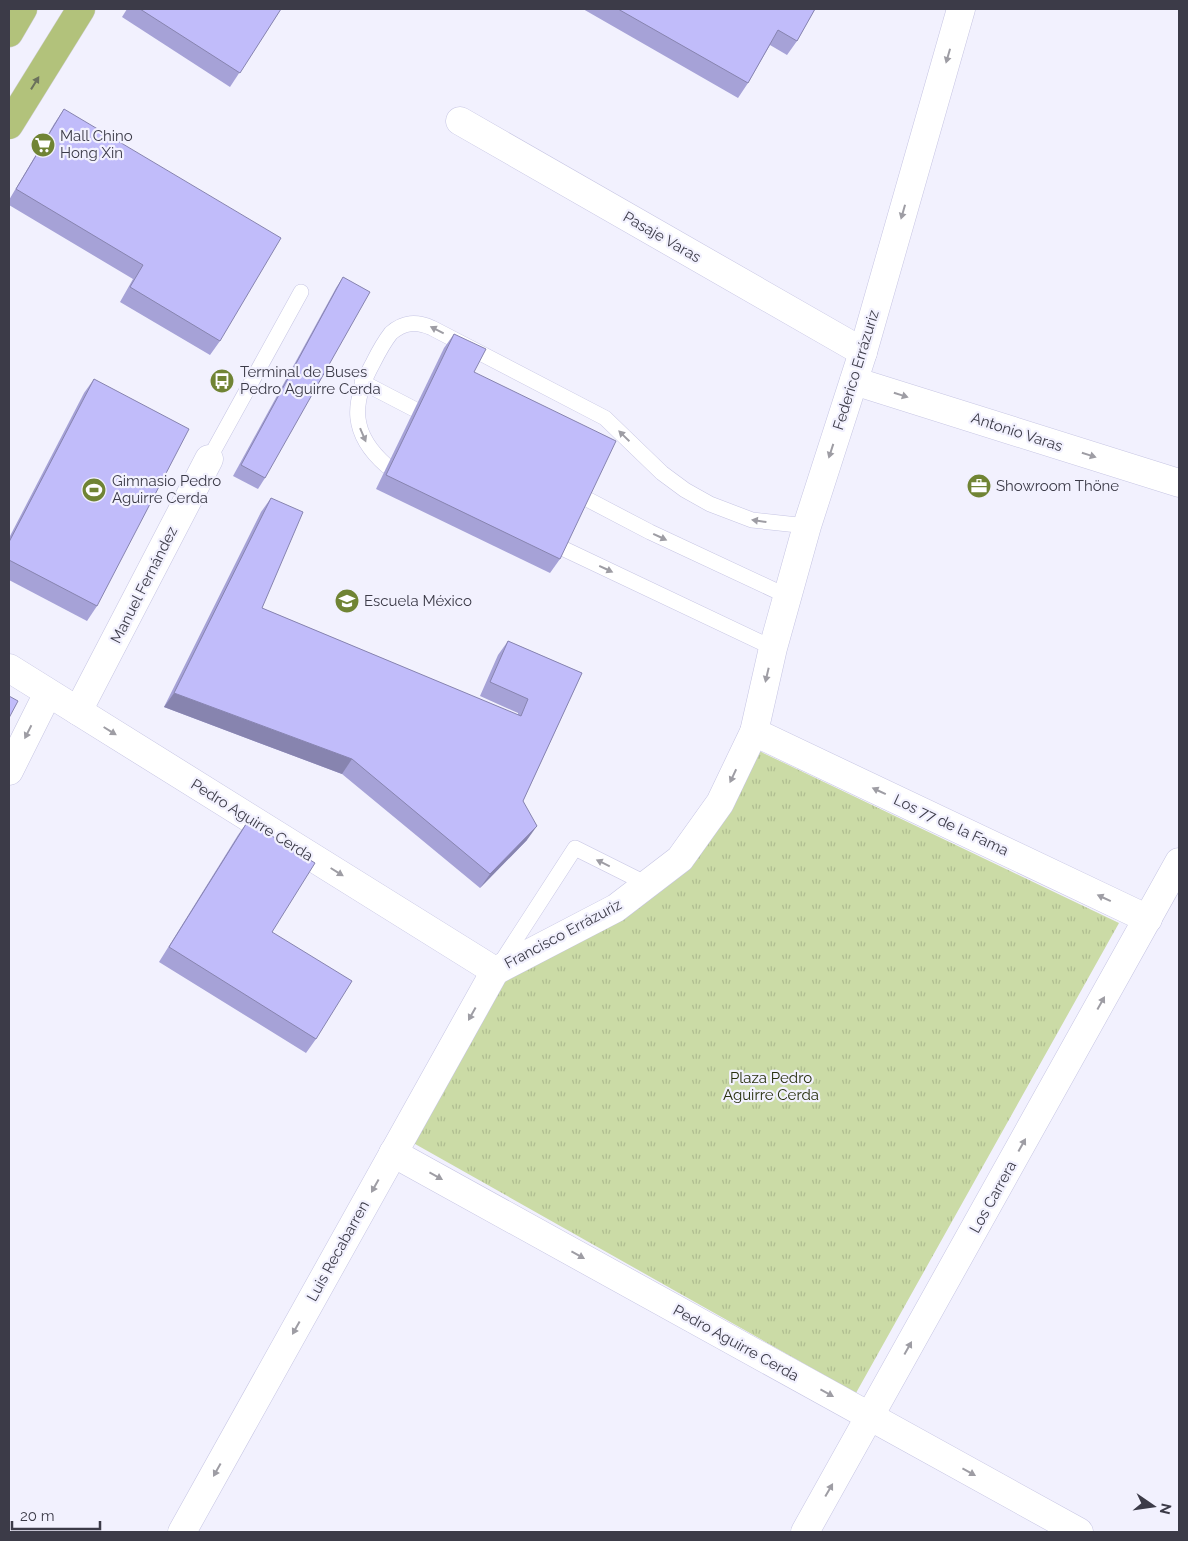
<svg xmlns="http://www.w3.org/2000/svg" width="1188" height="1541" viewBox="0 0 1188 1541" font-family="Raleway,sans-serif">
<defs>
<pattern id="park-tufts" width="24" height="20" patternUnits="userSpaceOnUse" patternTransform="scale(1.25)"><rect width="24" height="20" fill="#cbdba6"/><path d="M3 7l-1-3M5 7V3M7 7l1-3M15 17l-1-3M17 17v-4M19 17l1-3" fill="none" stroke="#afbd90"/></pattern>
</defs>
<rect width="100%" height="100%" fill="#f2f1fe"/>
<!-- park -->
<polygon fill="url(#park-tufts)" points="757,750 1119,923 856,1393 408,1140 501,981 622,917"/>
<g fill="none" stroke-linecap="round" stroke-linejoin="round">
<defs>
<g id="service">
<polyline points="362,382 414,409"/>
<polyline points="209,459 301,292"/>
<path d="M387 466C350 434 351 403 373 363 378 353 384 342 391 333 404 322 416 321 432 328L605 418 662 473 685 490 710 504 752 520 807 526"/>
<polyline points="585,498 650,532 787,596"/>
<polyline points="562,548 773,648"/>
<polyline points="500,964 575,848 647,884"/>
</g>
<g id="minor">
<polyline points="460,121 863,352"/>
<polyline points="854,381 1179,483"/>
<polyline points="78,711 209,459"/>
<polyline points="754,732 1148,919"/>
<polyline points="9,771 48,693"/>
<polyline points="393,1153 1079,1532"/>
</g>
<g id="tertiary">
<polyline points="9,668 495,971"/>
<polyline points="495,971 616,908 680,859 720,803 754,732 773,648 807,526 863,352 961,9"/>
<polyline points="182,1532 495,971"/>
</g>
<polyline id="secondary" points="805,1532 1179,862"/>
<g id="primary">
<polyline points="9,33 23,9"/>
<polyline points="9,125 81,9"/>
</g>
</defs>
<!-- service casing -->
<use href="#service" stroke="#c6c5e3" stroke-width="16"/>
<!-- minor casing -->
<use href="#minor" stroke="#c6c5e3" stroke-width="29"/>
<!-- tertiary casing -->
<use href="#tertiary" stroke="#c6c5e3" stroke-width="29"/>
<!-- secondary casing -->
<use href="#secondary" stroke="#c6c5e3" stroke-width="29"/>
<!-- primary casing -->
<use href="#primary" stroke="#d0d0d3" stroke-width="29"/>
<!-- service -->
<use href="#service" stroke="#fff" stroke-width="15"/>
<!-- minor -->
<use href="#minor" stroke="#fff" stroke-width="28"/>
<!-- tertiary -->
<use href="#tertiary" stroke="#fff" stroke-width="28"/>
<!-- secondary -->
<use href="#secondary" stroke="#fff" stroke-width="28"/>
<!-- primary -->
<use href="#primary" stroke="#b2c27b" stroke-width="28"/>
</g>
<!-- wall -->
<g fill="#a6a2d7">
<polygon points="127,9 281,9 230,87 122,17"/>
<polygon points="583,9 815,9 797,41 787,55 770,45 748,83 738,98"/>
<polygon points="64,109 220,341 210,355 120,302 133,279 9,205 9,200 54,124"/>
<polygon points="343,277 265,478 258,489 233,476 336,288"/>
<polygon points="454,334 474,372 560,559 550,573 376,489 444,348"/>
<polygon points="94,379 97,606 87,621 9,580 9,538 84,393"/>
<polygon points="271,498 262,608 518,715 518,713 480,696 498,655 508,641 582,673 523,801 527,840 480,888 342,774 164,707 261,512"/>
<polygon points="248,821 272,932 316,1039 306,1053 159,962 238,835"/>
</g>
<!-- shaded-wall -->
<g fill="#8784af">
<polygon points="174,693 352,759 342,774 164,707"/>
<polygon points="537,826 527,840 480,888 490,874"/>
</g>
<!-- building -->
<g fill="#c1bcfa" stroke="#8784af">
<polygon points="140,9 281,9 240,73"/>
<polygon points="618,9 815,9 797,41 778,30 748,83"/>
<polygon points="64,109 281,238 220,341 130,287 143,265 16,189"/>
<polygon points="343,277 370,292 265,478 241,465"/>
<polygon points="454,334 486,349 474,372 616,441 560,559 386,475"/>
<polygon points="94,379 189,429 97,606 9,560 9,542"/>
<polygon points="271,498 303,512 262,608 521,716 528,699 490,682 508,641 582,673 523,801 537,826 490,874 352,759 174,693"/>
<polygon points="9,696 18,701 9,718"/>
<polygon points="248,821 315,863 272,932 352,981 316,1039 169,947"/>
</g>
<!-- one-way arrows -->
<defs><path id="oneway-solid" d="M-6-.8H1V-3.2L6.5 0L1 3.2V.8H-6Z" transform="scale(1.25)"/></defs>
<g fill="#9e9da4">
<use href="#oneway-solid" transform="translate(948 56) rotate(106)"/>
<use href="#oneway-solid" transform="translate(903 212) rotate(106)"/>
<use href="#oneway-solid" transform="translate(437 330) rotate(-153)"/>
<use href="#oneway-solid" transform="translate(901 395) rotate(18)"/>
<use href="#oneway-solid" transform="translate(363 435) rotate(67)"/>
<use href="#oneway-solid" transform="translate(624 436) rotate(-136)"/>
<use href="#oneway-solid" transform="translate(831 451) rotate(108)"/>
<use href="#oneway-solid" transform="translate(1089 455) rotate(18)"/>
<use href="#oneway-solid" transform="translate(759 521) rotate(-172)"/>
<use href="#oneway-solid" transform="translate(660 537) rotate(25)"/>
<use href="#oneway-solid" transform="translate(606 569) rotate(25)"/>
<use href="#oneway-solid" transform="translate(767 675) rotate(103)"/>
<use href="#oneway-solid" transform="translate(110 731) rotate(32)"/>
<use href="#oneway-solid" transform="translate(28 732) rotate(117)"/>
<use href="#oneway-solid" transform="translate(733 776) rotate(115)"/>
<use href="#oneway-solid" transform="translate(879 791) rotate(-155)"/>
<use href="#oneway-solid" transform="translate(603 863) rotate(-154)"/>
<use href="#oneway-solid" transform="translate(337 872) rotate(32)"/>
<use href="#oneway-solid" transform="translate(1104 898) rotate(-155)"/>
<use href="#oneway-solid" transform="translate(1101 1003) rotate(-61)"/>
<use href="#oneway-solid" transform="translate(472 1014) rotate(119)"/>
<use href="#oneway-solid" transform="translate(1022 1145) rotate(-61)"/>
<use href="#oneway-solid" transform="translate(436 1176) rotate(29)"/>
<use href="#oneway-solid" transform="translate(375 1186) rotate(119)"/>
<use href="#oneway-solid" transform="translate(578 1255) rotate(29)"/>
<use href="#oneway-solid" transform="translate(296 1328) rotate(119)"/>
<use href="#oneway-solid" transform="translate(908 1348) rotate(-61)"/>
<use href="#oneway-solid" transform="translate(827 1393) rotate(29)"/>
<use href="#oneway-solid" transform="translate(217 1470) rotate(119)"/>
<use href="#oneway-solid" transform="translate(969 1472) rotate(29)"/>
<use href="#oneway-solid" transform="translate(829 1490) rotate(-60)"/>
</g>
<use fill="#6b715c" href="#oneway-solid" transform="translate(35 83) rotate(-58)"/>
<!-- icons -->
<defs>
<symbol id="supermarket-disc" viewBox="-11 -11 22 22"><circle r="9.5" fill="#708434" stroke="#f2f1fe"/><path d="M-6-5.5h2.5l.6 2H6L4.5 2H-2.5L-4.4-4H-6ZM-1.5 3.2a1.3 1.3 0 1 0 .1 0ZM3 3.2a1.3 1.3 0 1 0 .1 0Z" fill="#fff"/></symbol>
<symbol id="bus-disc" viewBox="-11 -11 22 22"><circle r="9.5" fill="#708434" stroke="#f2f1fe"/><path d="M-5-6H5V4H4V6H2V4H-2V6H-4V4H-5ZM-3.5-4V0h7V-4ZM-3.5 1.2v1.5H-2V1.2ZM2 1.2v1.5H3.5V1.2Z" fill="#fff"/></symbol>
<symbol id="office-disc" viewBox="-11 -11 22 22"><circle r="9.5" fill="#708434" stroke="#f2f1fe"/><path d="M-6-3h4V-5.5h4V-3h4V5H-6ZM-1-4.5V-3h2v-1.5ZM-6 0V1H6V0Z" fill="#fff"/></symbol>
<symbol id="stadium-disc" viewBox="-11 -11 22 22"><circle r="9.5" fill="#708434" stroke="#f2f1fe"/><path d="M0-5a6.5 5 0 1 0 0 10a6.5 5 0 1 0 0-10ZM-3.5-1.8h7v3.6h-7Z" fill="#fff"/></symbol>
<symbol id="school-disc" viewBox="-11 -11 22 22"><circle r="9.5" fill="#708434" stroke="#f2f1fe"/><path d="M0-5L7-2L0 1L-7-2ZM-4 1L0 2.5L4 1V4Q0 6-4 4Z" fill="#fff"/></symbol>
</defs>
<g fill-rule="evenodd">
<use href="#supermarket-disc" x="29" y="131" width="28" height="28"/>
<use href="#bus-disc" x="208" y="367" width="28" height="28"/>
<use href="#office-disc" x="965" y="472" width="28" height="28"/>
<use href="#stadium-disc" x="80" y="476" width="28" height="28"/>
<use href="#school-disc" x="333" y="587" width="28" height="28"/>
</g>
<g text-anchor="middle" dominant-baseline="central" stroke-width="4.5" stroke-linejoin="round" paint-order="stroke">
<!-- poi labels -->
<g font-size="15" fill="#3c3b48" stroke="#f2f1fe" text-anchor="start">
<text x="60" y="136">Mall Chino<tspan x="60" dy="17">Hong Xin</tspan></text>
<text x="240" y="372">Terminal de Buses<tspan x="240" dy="17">Pedro Aguirre Cerda</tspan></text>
<text x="112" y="481">Gimnasio Pedro<tspan x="112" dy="17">Aguirre Cerda</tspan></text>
<text x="996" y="486">Showroom Thöne</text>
<text x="364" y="601">Escuela México</text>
</g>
<!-- street labels -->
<g font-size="15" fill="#3c3b48" stroke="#f2f1fe">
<text transform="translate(662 237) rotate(30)">Pasaje Varas</text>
<text transform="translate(856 370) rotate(-73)">Federico Errázuriz</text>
<text transform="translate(1017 432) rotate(18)">Antonio Varas</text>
<text transform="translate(144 585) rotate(-63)">Manuel Fernández</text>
<text transform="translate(252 820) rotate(32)">Pedro Aguirre Cerda</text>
<text transform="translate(951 825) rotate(25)">Los 77 de la Fama</text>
<text transform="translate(563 934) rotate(-28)">Francisco Errázuriz</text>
<text transform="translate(993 1197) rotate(-61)">Los Carrera</text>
<text transform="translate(338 1251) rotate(-61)">Luis Recabarren</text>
<text transform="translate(736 1343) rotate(29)">Pedro Aguirre Cerda</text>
</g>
<!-- park labels -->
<g font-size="15" fill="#28300e" stroke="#f2f1fe">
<text x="771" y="1078">Plaza Pedro<tspan x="771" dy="17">Aguirre Cerda</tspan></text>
</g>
</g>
<!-- border -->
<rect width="1188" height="1541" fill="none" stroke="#3c3b48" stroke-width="20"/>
<!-- north arrow -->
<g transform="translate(1153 1506) rotate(103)" stroke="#f2f1fe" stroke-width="4" paint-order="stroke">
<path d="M0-4L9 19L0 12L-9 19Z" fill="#3c3b48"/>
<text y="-8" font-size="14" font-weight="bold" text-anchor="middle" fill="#3c3b48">N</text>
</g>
<!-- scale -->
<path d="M12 1521v8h88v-8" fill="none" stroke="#3c3b48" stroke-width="2.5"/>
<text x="20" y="1521" font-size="15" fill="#3c3b48" stroke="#f2f1fe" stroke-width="4" paint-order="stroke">20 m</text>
</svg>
